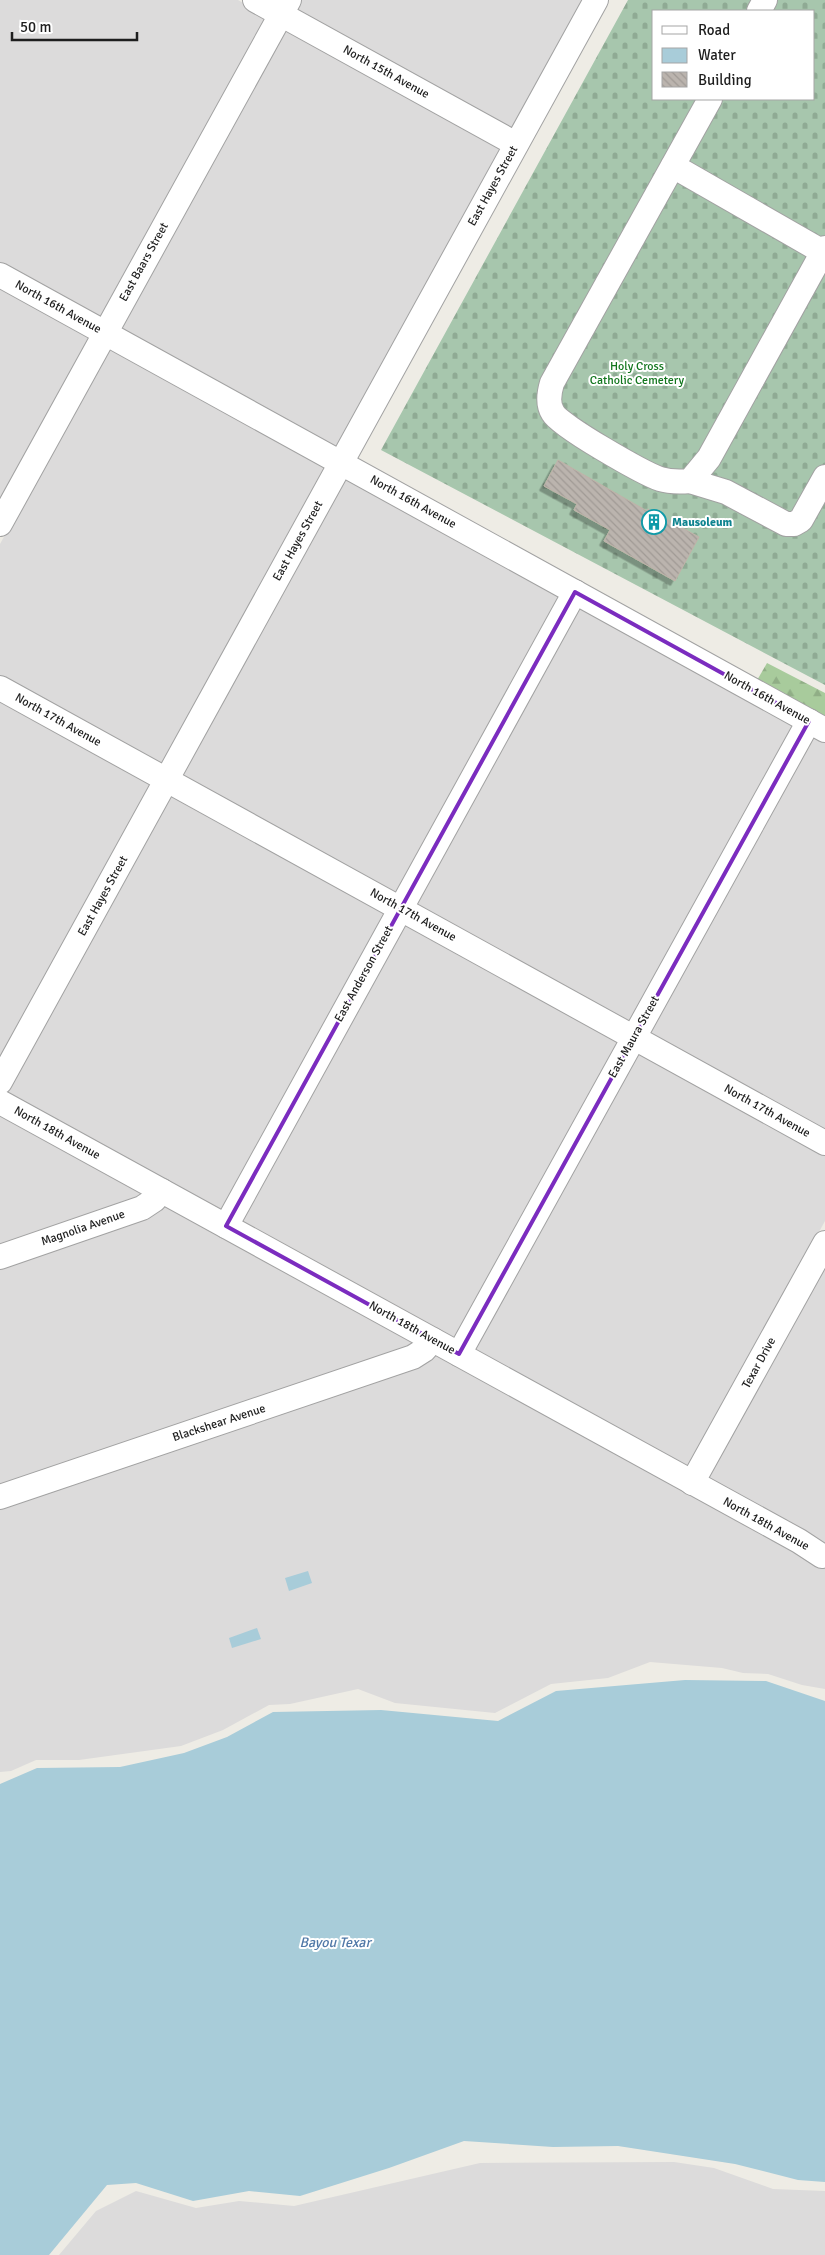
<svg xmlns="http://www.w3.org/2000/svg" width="825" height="2255" viewBox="0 0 825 2255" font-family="Signika,sans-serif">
<defs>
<pattern id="forest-firs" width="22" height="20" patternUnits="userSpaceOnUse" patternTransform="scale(1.25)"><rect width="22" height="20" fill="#a8cb9c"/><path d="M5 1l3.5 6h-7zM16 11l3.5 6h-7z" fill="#90ae86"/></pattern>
<pattern id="cemetery-stones" width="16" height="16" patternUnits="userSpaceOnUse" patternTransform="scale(1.25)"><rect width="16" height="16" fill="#a7c6ad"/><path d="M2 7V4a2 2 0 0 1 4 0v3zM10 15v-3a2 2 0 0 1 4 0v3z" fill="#8faa94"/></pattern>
<pattern id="building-back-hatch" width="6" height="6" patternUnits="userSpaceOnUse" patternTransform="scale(1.25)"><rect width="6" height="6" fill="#bbb4ae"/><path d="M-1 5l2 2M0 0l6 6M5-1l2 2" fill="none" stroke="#a09a95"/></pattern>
<filter id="shadow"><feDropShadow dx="-4.5" dy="4.5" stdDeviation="0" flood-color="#0004"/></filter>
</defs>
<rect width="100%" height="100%" fill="#eeece5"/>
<!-- residential -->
<g fill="#dcdbdb">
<polygon points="0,0 238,0 268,17 101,321 0,265"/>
<polygon points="300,0 585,0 512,132 294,11"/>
<polygon points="285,26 503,146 336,450 118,330"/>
<polygon points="0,284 93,336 0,504"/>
<polygon points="110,345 328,465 162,768 0,678 0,544"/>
<polygon points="345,474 562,594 395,896 179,777"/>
<polygon points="579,604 796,723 629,1025 412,906"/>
<polygon points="0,698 154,783 0,1062"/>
<polygon points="813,733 825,739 825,1133 646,1035"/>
<polygon points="171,792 387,911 221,1214 4,1095"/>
<polygon points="404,921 621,1040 455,1342 238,1223"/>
<polygon points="638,1049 825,1153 825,1221 688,1470 472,1352"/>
<polygon points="0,1112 147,1193 137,1200 0,1247"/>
<polygon points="165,1202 419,1342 408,1349 0,1487 0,1267"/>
<polygon points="825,1263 825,1548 705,1480"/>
<polygon points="436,1351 795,1548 825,1568 825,1689 802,1685 768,1674 743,1673 722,1668 650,1662 608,1678 551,1684 495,1713 395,1703 358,1689 290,1704 269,1705 223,1730 181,1746 79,1760 36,1760 11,1771 0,1772 0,1507"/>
<polygon points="674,2162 714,2168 773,2189 825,2191 825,2255 59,2255 96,2211 136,2191 196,2208 239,2201 294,2206 480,2163"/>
</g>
<!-- forest -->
<polygon fill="url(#forest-firs)" points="767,663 825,693 825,720 756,682"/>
<!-- cemetery -->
<path fill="url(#cemetery-stones)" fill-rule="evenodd" d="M628 0H825V685L381 450ZM654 11H814V99H654Z"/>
<!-- water -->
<g fill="#a8ccd9">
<polygon points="308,1571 312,1583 289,1591 285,1578"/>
<polygon points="257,1628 261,1639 232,1648 229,1638"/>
<polygon points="685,1680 766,1681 825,1701 825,2182 798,2180 735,2164 618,2146 553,2147 464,2141 389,2168 300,2196 249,2191 193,2201 136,2183 107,2185 49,2255 0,2255 0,1784 37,1768 120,1767 184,1753 227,1737 273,1712 381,1710 498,1721 556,1691"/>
</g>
<!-- building -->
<polygon fill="url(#building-back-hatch)" stroke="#bfb3a8" filter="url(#shadow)" points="558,460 647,511 648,509 699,537 675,581 604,541 610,530 574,510 577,504 544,486"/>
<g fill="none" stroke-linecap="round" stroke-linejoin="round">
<defs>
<g id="minor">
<polyline points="255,0 516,144"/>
<polyline points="759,11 765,0"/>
<path d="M710 99 552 383C549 393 547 404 553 413 560 426 643 473 660 479 670 482 680 482 690 481L709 458 825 248"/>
<polyline points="673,166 823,252"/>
<polyline points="0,275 825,730"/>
<polyline points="690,481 726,492 786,524 794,524 801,520 825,477"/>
<polyline points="0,524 289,0"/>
<polyline points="0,688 825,1143"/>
<polyline points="0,1082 596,0"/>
<polyline points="0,1102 799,1541 822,1556"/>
<polyline points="226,1226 575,592"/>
<polyline points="0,1257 142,1208 154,1200 162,1191"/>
<polyline points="459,1354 809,721"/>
<polyline points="692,1483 825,1243"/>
<polyline points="0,1497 413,1357 424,1350 433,1340"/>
</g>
</defs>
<!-- minor casing -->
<use href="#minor" stroke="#a2a2a2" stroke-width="26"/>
<!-- minor -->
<use href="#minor" stroke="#fff" stroke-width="24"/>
</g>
<!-- marked area -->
<path fill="none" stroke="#7b2cbf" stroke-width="4" stroke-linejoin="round" d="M575 592 809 721 459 1354 226 1226Z"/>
<!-- icons -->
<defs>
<symbol id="building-ring" viewBox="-11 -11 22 22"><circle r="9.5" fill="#fff" stroke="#0f9aa8" stroke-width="1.5"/><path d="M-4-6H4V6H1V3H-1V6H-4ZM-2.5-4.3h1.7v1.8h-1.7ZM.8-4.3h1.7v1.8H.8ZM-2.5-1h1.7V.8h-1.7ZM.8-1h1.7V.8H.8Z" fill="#0f9aa8"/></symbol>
</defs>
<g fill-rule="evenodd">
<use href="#building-ring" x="640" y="508" width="28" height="28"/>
</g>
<g text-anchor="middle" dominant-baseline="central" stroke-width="4" stroke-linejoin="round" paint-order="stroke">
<!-- street labels -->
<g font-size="12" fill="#1e1e1e" stroke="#fff">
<text transform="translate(386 72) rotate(29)">North 15th Avenue</text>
<text transform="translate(493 186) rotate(-61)">East Hayes Street</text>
<text transform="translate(144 262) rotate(-61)">East Baars Street</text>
<text transform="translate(58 307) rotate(29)">North 16th Avenue</text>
<text transform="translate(413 502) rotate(29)">North 16th Avenue</text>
<text transform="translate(298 541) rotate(-61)">East Hayes Street</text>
<text transform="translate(767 698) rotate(29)">North 16th Avenue</text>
<text transform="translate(58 720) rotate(29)">North 17th Avenue</text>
<text transform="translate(103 896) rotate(-61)">East Hayes Street</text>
<text transform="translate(413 915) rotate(29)">North 17th Avenue</text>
<text transform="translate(364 974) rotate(-61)">East Anderson Street</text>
<text transform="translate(634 1037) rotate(-61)">East Maura Street</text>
<text transform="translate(767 1111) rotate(29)">North 17th Avenue</text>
<text transform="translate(57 1133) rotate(29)">North 18th Avenue</text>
<text transform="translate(83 1228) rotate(-19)">Magnolia Avenue</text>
<text transform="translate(412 1328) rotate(29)">North 18th Avenue</text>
<text transform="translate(759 1363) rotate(-61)">Texar Drive</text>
<text transform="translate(219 1423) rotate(-18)">Blackshear Avenue</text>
<text transform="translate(766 1524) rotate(29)">North 18th Avenue</text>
</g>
<!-- park labels -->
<g font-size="12" fill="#12761e" stroke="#fff">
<text x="637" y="366">Holy Cross<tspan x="637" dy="14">Catholic Cemetery</tspan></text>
</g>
<!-- culture labels -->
<g font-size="12" font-weight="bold" fill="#0d838f" stroke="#fff" text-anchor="start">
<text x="672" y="522">Mausoleum</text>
</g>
<!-- water labels -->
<g font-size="14" font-style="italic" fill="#5179a8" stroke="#fff">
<text x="335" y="1942">Bayou Texar</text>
</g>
</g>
<!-- legend -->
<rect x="652" y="10" width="162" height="90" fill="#ffffff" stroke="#a5a5a5"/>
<rect x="662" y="26" width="25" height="8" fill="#ffffff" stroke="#a5a5a5"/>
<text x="698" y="35" font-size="15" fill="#1e1e1e">Road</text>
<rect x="662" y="48" width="25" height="15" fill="#a8ccd9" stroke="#a5a5a5"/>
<text x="698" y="60" font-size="15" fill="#1e1e1e">Water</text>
<rect x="662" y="72" width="25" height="15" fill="url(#building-back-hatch)" stroke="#a5a5a5"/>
<text x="698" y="85" font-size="15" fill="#1e1e1e">Building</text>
<!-- scale -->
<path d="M12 32v8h125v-8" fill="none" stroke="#1e1e1e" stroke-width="2.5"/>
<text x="20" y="32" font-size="15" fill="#1e1e1e" stroke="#ffffff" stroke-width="4" paint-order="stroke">50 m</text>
</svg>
